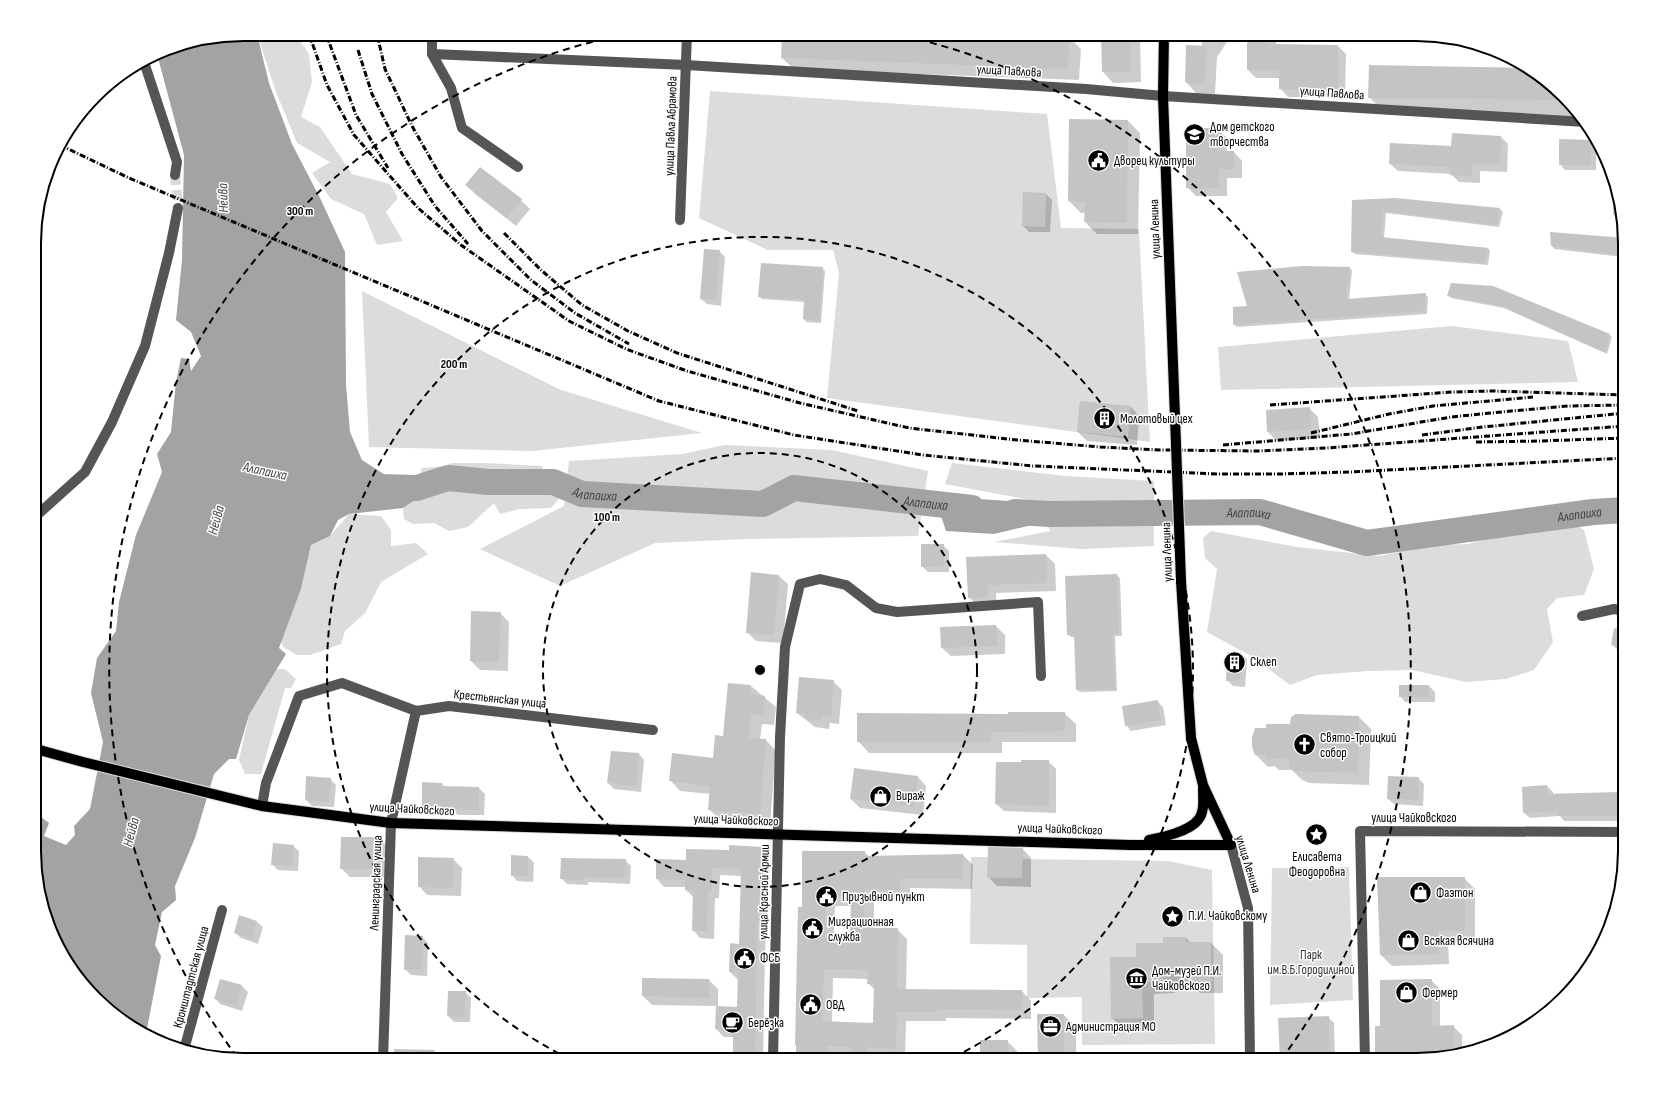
<svg xmlns="http://www.w3.org/2000/svg" width="1659" height="1094" viewBox="0 0 1659 1094" font-family="'Sofia Sans Condensed',sans-serif">
<rect width="100%" height="100%" fill="#fff"/>
<!-- green -->
<g fill="#dcdcdc">
<polygon points="257,34 295,34 309,54 312,82 301,117 320,127 352,174 390,184 398,198 386,212 403,241 377,245 364,214 331,199 312,173 330,162 297,143 276,92"/>
<polygon points="1396,34 1416,34 1450,40 1396,39"/>
<polygon points="710,91 1047,114 1061,228 1139,229 1150,442 827,398 839,273 833,250 768,250 699,218"/>
<polygon points="362,291 561,390 702,433 532,451 369,447"/>
<polygon points="1452,326 1568,341 1578,382 1221,390 1218,347"/>
<polygon points="725,445 832,450 928,471 918,536 746,539 655,543 560,586 480,549 564,506 569,461 682,454"/>
<polygon points="452,463 485,463 542,466 544,473 451,471 423,480 418,479 422,468 445,466"/>
<polygon points="952,463 1065,476 1154,481 1154,546 1082,549 994,542 1050,531 1041,502 945,484"/>
<polygon points="450,483 459,487 518,487 522,495 540,487 557,486 563,494 551,508 520,509 500,514 494,503 468,527 449,531 434,523 413,524 404,519 403,508 415,500 430,496"/>
<polygon points="349,514 381,516 391,530 391,546 416,543 428,554 381,582 365,613 345,631 341,644 310,655 297,655 283,647 281,641 301,589 311,545 330,536"/>
<polygon points="1569,521 1584,530 1594,569 1584,595 1557,598 1547,609 1553,642 1534,670 1506,679 1466,682 1412,670 1367,671 1317,675 1290,685 1251,656 1207,632 1217,569 1205,558 1203,538 1211,531 1297,547 1379,556 1435,545 1468,544 1500,535"/>
<polygon points="277,669 285,669 296,679 291,688 285,688 261,774 245,774 239,760 249,715"/>
<polygon points="988,847 1023,848 1023,859 1168,861 1212,870 1215,1044 1082,1045 1082,997 1027,998 1027,945 970,944 971,857 988,857"/>
<polygon points="1349,867 1353,1000 1270,1005 1272,868"/>
</g>
<!-- water -->
<g fill="#a3a3a3">
<polygon points="243,34 257,34 269,83 292,144 321,200 345,252 346,385 350,432 362,460 390,478 414,477 417,488 415,500 403,508 349,514 338,520 330,536 311,545 301,589 279,648 286,654 249,715 236,759 229,759 214,774 195,838 175,886 176,900 162,912 155,945 161,956 146,1034 127,1025 95,999 62,955 36,878 36,819 41,817 49,823 44,836 66,845 75,835 74,826 90,809 103,742 91,693 97,658 116,631 119,602 136,535 162,472 157,454 171,432 176,382 181,358 189,359 191,371 201,356 191,332 176,320 182,260 184,155 157,54 163,50"/>
<polygon points="947,497 1009,501 1049,514 1028,526 994,534 946,531 937,504"/>
</g>
<!-- shadow -->
<g fill="#0003" fill-rule="evenodd">
<polygon points="1102,34 1140,34 1141,82 1113,83 1103,72"/>
<polygon points="1203,34 1241,34 1241,42 1227,42 1217,57 1215,94 1196,93 1186,82 1187,47 1202,47"/>
<polygon points="1248,34 1272,34 1276,38 1276,45 1338,46 1346,54 1345,97 1288,97 1280,88 1280,78 1256,78 1248,70"/>
<polygon points="1069,37 1081,49 1079,80 794,69 782,58"/>
<polygon points="1370,66 1530,68 1573,105 1582,117 1387,115 1369,97"/>
<polygon points="1128,121 1140,133 1138,234 1097,234 1085,222 1085,213 1081,213 1069,201"/>
<polygon points="1218,129 1227,138 1227,152 1234,152 1242,161 1242,178 1227,178 1227,196 1196,196 1187,187"/>
<polygon points="1501,137 1508,144 1507,172 1480,171 1480,183 1459,182 1451,174 1398,171 1390,164 1452,147"/>
<polygon points="1591,141 1596,146 1596,170 1565,170 1560,164"/>
<polygon points="1613,178 1618,189 1623,223 1613,214"/>
<polygon points="467,185 521,200 530,209 516,226 475,194"/>
<polygon points="1046,194 1052,200 1050,232 1029,232 1023,226"/>
<polygon points="1395,199 1500,209 1503,212 1499,227 1386,213 1384,238 1488,248 1490,251 1488,265 1355,254 1352,252 1353,201"/>
<polygon points="1625,239 1625,262 1623,257 1554,249 1552,246"/>
<polygon points="719,251 725,257 721,306 707,304 701,299"/>
<polygon points="822,268 825,271 821,323 806,322 804,319 805,302 762,299 759,296"/>
<polygon points="1350,268 1352,271 1349,300 1425,295 1428,297 1427,314 1237,327 1234,324 1249,307"/>
<polygon points="1452,284 1609,335 1612,337 1607,354 1504,308 1451,298 1448,295"/>
<polygon points="1080,402 1131,407 1139,416 1137,445 1087,441 1078,432"/>
<polygon points="1309,408 1318,417 1320,438 1277,441 1268,432"/>
<polygon points="943,545 949,551 949,572 928,572 922,566"/>
<polygon points="1046,555 1055,564 1056,591 996,593 997,606 978,606 969,597 967,558"/>
<polygon points="1117,575 1120,578 1122,636 1115,636 1117,691 1080,692 1077,690 1075,637 1071,637 1068,635"/>
<polygon points="779,576 788,584 783,643 756,641 747,632"/>
<polygon points="500,613 509,622 508,671 480,670 471,661"/>
<polygon points="996,626 1005,635 1005,654 951,656 942,648"/>
<polygon points="1625,631 1625,652 1618,650 1612,645"/>
<polygon points="1241,653 1247,659 1245,687 1233,686 1227,680"/>
<polygon points="833,681 842,690 839,724 830,723 829,729 815,727 797,713"/>
<polygon points="751,686 776,707 774,725 762,724 760,740 766,740 776,751 770,824 720,820 709,809 711,794 680,791 670,780 714,759"/>
<polygon points="1429,686 1435,692 1435,702 1405,702 1400,696"/>
<polygon points="1157,701 1163,707 1166,725 1131,731 1126,725"/>
<polygon points="1064,713 1076,724 1076,742 1002,742 1002,753 869,753 858,741 1009,715"/>
<polygon points="1296,715 1359,717 1371,729 1369,785 1309,783 1302,780 1292,770 1279,770 1275,766 1268,767 1256,755 1267,729 1291,725"/>
<polygon points="639,754 644,760 641,792 614,789 608,783"/>
<polygon points="1048,761 1056,769 1056,813 1004,811 996,804"/>
<polygon points="918,777 926,786 923,815 860,808 851,799"/>
<polygon points="1418,778 1424,784 1423,806 1394,804 1388,799"/>
<polygon points="330,779 336,785 334,807 312,806 306,800"/>
<polygon points="442,784 445,787 479,788 485,794 484,815 458,815 455,812 429,811 423,806"/>
<polygon points="1547,786 1553,792 1553,794 1617,793 1623,799 1623,821 1564,821 1560,816 1530,818 1524,813"/>
<polygon points="379,838 388,847 387,877 350,877 341,868"/>
<polygon points="293,846 299,851 298,871 278,870 272,864"/>
<polygon points="762,848 770,855 765,952 763,1060 734,1060 734,1037 724,1037 716,1029 717,1006 652,1005 643,996 643,979 709,980 718,989 718,1008 738,1008 738,980 730,972 740,945 742,876 720,875 719,898 715,898 714,939 700,938 693,930 694,898 686,890 686,887 664,887 657,879 687,861 730,851"/>
<polygon points="1023,849 1031,858 1031,887 997,886 988,877"/>
<path d="M865 852 869 857 963 855 973 865 972 889 910 888V899H874V929H897L907 939 906 990 1022 991 1031 1001V1019L946 1018V1021H906L905 1058 876 1057V1060H852V1056L837 1055V1060H797L803 908ZM835 906H852L851 938 834 937ZM833 978 868 979V983L875 990 874 1024 832 1022Z"/>
<polygon points="528,857 534,863 533,882 517,881 512,875"/>
<polygon points="453,859 462,868 461,896 427,895 419,886"/>
<polygon points="625,860 631,866 630,884 588,882 588,885 567,884 561,878"/>
<polygon points="1378,878 1464,878 1475,889 1475,942 1448,942 1449,964 1392,966 1381,955"/>
<polygon points="240,916 257,922 263,927 258,944 241,938 235,933"/>
<polygon points="422,937 428,943 427,976 411,975 405,969"/>
<polygon points="1186,938 1191,943 1211,943 1223,955 1223,993 1200,993 1192,985 1175,985 1175,993 1154,994 1154,1030 1124,1030 1112,1018 1137,958 1164,944"/>
<polygon points="221,980 242,986 248,992 242,1011 220,1004 215,998"/>
<polygon points="1431,980 1440,989 1440,1027 1453,1026 1462,1035 1462,1054 1429,1060 1377,1060 1381,1027"/>
<polygon points="465,992 471,998 470,1022 454,1022 448,1016"/>
<polygon points="1064,1015 1076,1027 1076,1060 981,1060 1007,1041 1019,1053 1019,1058 1039,1058"/>
<polygon points="1328,1017 1334,1023 1335,1060 1281,1060"/>
<polygon points="1114,1056 1203,1056 1207,1060 1114,1060"/>
</g>
<g fill="none" stroke-linecap="round" stroke-linejoin="round">
<!-- river -->
<g stroke="#a3a3a3" stroke-width="26">
<path id="s1" d="M382 487 417 488 448 478 489 482H553L582 494 763 504 794 488 972 508"/>
<path id="s2" d="M1015 512 1049 514 1260 512 1367 543 1593 512 1625 510"/>
</g>
</g>
<!-- building -->
<g fill="#c4c4c4" fill-rule="evenodd">
<polygon points="782,34 1022,34 1069,36 1068,69 781,58"/>
<polygon points="1101,34 1130,34 1131,72 1102,72"/>
<polygon points="1247,34 1268,34 1268,44 1338,45 1338,90 1279,89 1279,70 1247,70"/>
<polygon points="1186,45 1207,46 1204,84 1186,83 1186,81 1185,83"/>
<polygon points="1369,65 1529,68 1567,100 1368,98"/>
<polygon points="1069,119 1128,120 1127,223 1084,222 1085,202 1068,201"/>
<polygon points="1186,128 1218,128 1218,151 1234,151 1234,169 1219,169 1219,188 1186,188"/>
<polygon points="1452,133 1501,136 1500,165 1473,164 1472,176 1450,175 1450,167 1389,164 1390,143 1451,146"/>
<polygon points="1559,139 1591,140 1591,165 1559,165"/>
<polygon points="480,167 522,199 507,218 465,185"/>
<polygon points="1023,192 1046,193 1045,227 1022,226"/>
<polygon points="1395,198 1500,208 1497,225 1383,211 1381,237 1488,248 1485,263 1351,252 1352,200"/>
<polygon points="1550,232 1625,238 1625,256 1551,246"/>
<polygon points="704,249 720,250 716,300 700,299"/>
<polygon points="761,263 823,267 819,321 803,319 804,300 758,297"/>
<polygon points="1302,266 1350,267 1346,299 1426,293 1425,311 1233,325 1233,307 1247,306 1237,272"/>
<polygon points="1451,283 1493,286 1610,334 1605,352 1501,306 1447,296"/>
<polygon points="1080,401 1131,406 1128,437 1077,432"/>
<polygon points="1310,407 1311,429 1267,432 1266,410"/>
<polygon points="921,544 944,544 944,566 921,567"/>
<polygon points="1046,554 1047,583 988,585 988,597 968,598 966,557"/>
<polygon points="751,572 779,575 774,635 746,633"/>
<polygon points="1117,574 1119,633 1113,634 1115,689 1076,690 1074,635 1067,635 1065,576"/>
<polygon points="471,611 501,612 499,662 470,661"/>
<polygon points="996,625 997,646 941,648 940,627"/>
<polygon points="1614,628 1625,630 1625,647 1611,645"/>
<polygon points="1227,652 1241,652 1240,681 1226,681"/>
<polygon points="799,677 834,680 831,716 821,715 821,720 805,719 805,714 796,713"/>
<polygon points="728,683 751,685 750,694 765,696 763,715 751,714 749,738 766,739 760,814 708,810 710,786 669,781 672,753 713,758 715,735 723,736"/>
<rect x="1399" y="685" width="30" height="12"/>
<polygon points="1158,700 1161,720 1125,726 1122,706"/>
<polygon points="1008,712 1065,712 1065,731 991,732 991,742 857,742 857,713 1008,714"/>
<polygon points="1296,714 1359,716 1358,773 1296,771 1289,768 1289,758 1266,759 1266,755 1255,755 1252,747 1252,737 1255,728 1266,728 1266,724 1290,724 1291,717"/>
<polygon points="611,751 639,753 636,786 607,783"/>
<polygon points="1021,760 1049,760 1049,806 995,804 996,762 1021,762"/>
<polygon points="854,768 918,776 914,807 850,799"/>
<polygon points="306,776 331,778 329,802 305,800"/>
<polygon points="1388,776 1419,777 1418,800 1387,799"/>
<polygon points="422,782 442,783 442,786 479,787 479,810 451,809 451,807 422,806"/>
<polygon points="1547,785 1548,794 1617,792 1618,816 1558,816 1558,811 1523,813 1522,787"/>
<polygon points="341,837 379,837 379,869 340,869"/>
<polygon points="273,843 294,845 292,866 271,865"/>
<polygon points="729,845 762,847 757,944 755,1060 733,1060 733,1030 715,1029 716,1006 737,1007 738,972 729,972 730,943 739,944 741,869 712,868 712,891 708,891 707,931 692,931 693,891 685,890 685,880 656,879 656,859 686,860 686,849 729,850"/>
<polygon points="988,847 1023,848 1022,878 987,878"/>
<path d="M802 851H865V856L963 854V879H900V890H865L864 928H898L897 987 898 989 1022 990V1010L937 1009V1012H897L896 1049 866 1047V1060H851V1047L827 1046V1060H796V1045H795L798 907H802ZM826 896H851L850 936H825ZM824 969 868 970 867 984H874L873 1023 822 1021Z"/>
<polygon points="511,855 528,856 528,876 511,876"/>
<polygon points="418,857 454,858 453,888 418,887"/>
<polygon points="561,858 626,859 625,878 583,877 583,880 560,879"/>
<polygon points="1377,877 1465,877 1465,931 1438,931 1438,954 1380,955"/>
<polygon points="239,915 257,921 252,939 234,933"/>
<polygon points="405,935 423,936 422,970 404,970"/>
<polygon points="1163,937 1186,937 1186,942 1211,942 1212,982 1187,982 1187,973 1163,974 1163,982 1142,982 1143,1018 1111,1019 1110,957 1136,957 1136,943 1163,943"/>
<polygon points="642,978 709,979 709,998 642,996"/>
<polygon points="220,979 242,985 236,1006 214,999"/>
<polygon points="1432,979 1432,1026 1454,1025 1454,1056 1432,1059 1375,1059 1375,1026 1380,1026 1380,980"/>
<polygon points="448,991 466,991 465,1017 447,1016"/>
<polygon points="1037,1014 1064,1014 1064,1060 1038,1060"/>
<polygon points="1329,1016 1330,1060 1280,1060 1278,1018"/>
<rect x="980" y="1040" width="28" height="20"/>
<polygon points="394,1049 435,1050 434,1060 394,1060"/>
</g>
<g fill="none" stroke-linecap="round" stroke-linejoin="round">
<!-- minor-tunnel -->
<polyline stroke="#d9d9d9" stroke-width="10" stroke-dasharray="10 5" stroke-linecap="butt" points="175,175 178,208"/>
<defs>
<g id="major">
<polyline points="1164,34 1163,96 1175,417"/>
<polyline points="36,749 83,762 262,806 391,823 1130,845 1231,845 1203,785 1191,738 1181,581"/>
<path d="M1149 840C1161 838 1190 831 1198 820 1205 812 1203 799 1203 789"/>
</g>
</defs>
<!-- major casing -->
<use href="#major" stroke="#dbdbdb" stroke-width="12"/>
<!-- minor -->
<g stroke="#555" stroke-width="10">
<polyline points="432,34 432,54 451,88 462,128 518,167"/>
<polyline points="432,54 686,65 1086,89 1163,96 1585,122"/>
<polyline points="144,62 177,162 175,175"/>
<polyline points="680,220 687,34"/>
<polyline points="36,516 85,472 112,422 145,346 169,253 178,208"/>
<polyline points="1582,616 1614,609 1625,611"/>
<polyline points="262,806 266,783 299,696 342,683 416,711 449,706 653,730"/>
<polyline points="1231,845 1248,908 1250,1060"/>
<polyline points="184,1050 222,910"/>
<polyline points="383,1060 391,823 416,711"/>
<polyline points="773,1060 780,737 785,647 800,584 820,579 846,585 876,608 897,612 1038,602 1041,676"/>
<polyline points="1365,1060 1360,831 1625,832"/>
</g>
<!-- major -->
<use href="#major" stroke="#000" stroke-width="10"/>
<!-- rail -->
<g stroke="#000" stroke-width="3" stroke-dasharray="6 2 1 2" stroke-linecap="butt">
<polyline points="309,34 327,85 354,135 418,208 461,245 569,321 626,349 687,371 800,403 909,428 1017,440 1100,447 1160,450 1258,451 1326,448 1625,426"/>
<polyline points="326,34 356,115 388,168"/>
<polyline points="377,34 385,69 412,126 441,177 482,231 531,280 575,313 629,344"/>
<polyline points="358,50 372,94 402,154 435,206 468,244"/>
<polyline points="60,145 129,178 659,401 794,435 923,455 1033,466 1219,474 1280,474 1350,472 1625,458"/>
<polyline points="504,233 541,270 582,305 628,331 677,353 858,411"/>
<polyline points="1270,405 1452,392 1492,391 1625,395"/>
<polyline points="1311,433 1389,414 1433,406 1533,397"/>
<polyline points="1422,435 1483,427 1625,413"/>
<polyline points="1476,442 1539,441 1625,438"/>
<polyline points="1223,445 1351,434 1451,417 1511,411 1568,406 1625,405"/>
</g>
<defs>
<polyline id="major-bridge" points="1175,417 1181,581"/>
</defs>
<!-- major-bridge casing -->
<use href="#major-bridge" stroke="#dbdbdb" stroke-width="12" stroke-linecap="butt"/>
<!-- major-bridge -->
<use href="#major-bridge" stroke="#000" stroke-width="10"/>
</g>
<!-- distance rings -->
<g fill="none" stroke="#000" stroke-width="2" stroke-dasharray="7 5">
<circle cx="760" cy="670" r="217"/>
<path d="M570 1059A433 433 0 1 1 950 1059"/>
<path d="M237 1057A650 650 0 0 1 625 34M895 34A650 650 0 0 1 1283 1057"/>
</g>
<!-- icons -->
<defs>
<symbol id="school-disc" viewBox="-11 -11 22 22"><circle r="9.5" fill="#000" stroke="#fff"/><path d="M0-5L7-2L0 1L-7-2ZM-4 1L0 2.5L4 1V4Q0 6-4 4Z" fill="#fff"/></symbol>
<symbol id="civic-disc" viewBox="-11 -11 22 22"><circle r="9.5" fill="#000" stroke="#fff"/><path d="M-.6-6.5H3V-4.5H.6V-3L4-1V1h2V6H-6V1h2V-1L-.6-3ZM-1.2 2.5V6h2.4V2.5Z" fill="#fff"/></symbol>
<symbol id="building-disc" viewBox="-11 -11 22 22"><circle r="9.5" fill="#000" stroke="#fff"/><path d="M-4-6H4V6H1V3H-1V6H-4ZM-2.5-4.3h1.7v1.8h-1.7ZM.8-4.3h1.7v1.8H.8ZM-2.5-1h1.7V.8h-1.7ZM.8-1h1.7V.8H.8Z" fill="#fff"/></symbol>
<symbol id="church-disc" viewBox="-11 -11 22 22"><circle r="9.5" fill="#000" stroke="#fff"/><path d="M-1.2-6h2.4v3.5h3.3v2.4h-3.3V6h-2.4V-.1h-3.3v-2.4h3.3Z" fill="#fff"/></symbol>
<symbol id="shop-disc" viewBox="-11 -11 22 22"><circle r="9.5" fill="#000" stroke="#fff"/><path d="M-5-2.5h2.3a2.7 3.5 0 0 1 5.4 0H5L5.5 6h-11ZM-1.5-2.5h3a1.5 2.3 0 0 0-3 0Z" fill="#fff"/></symbol>
<symbol id="sight-disc" viewBox="-11 -11 22 22"><circle r="9.5" fill="#000" stroke="#fff"/><path d="M0-6L1.8-2.2L6-1.7L2.9 1.2L3.7 5.4L0 3.3L-3.7 5.4L-2.9 1.2L-6-1.7L-1.8-2.2Z" fill="#fff"/></symbol>
<symbol id="museum-disc" viewBox="-11 -11 22 22"><circle r="9.5" fill="#000" stroke="#fff"/><path d="M0-6L6-3V-2H-6V-3ZM-5-1h2V3h-2ZM-1-1h2V3h-2ZM3-1h2V3H3ZM-6 4H6V6H-6Z" fill="#fff"/></symbol>
<symbol id="cafe-disc" viewBox="-11 -11 22 22"><circle r="9.5" fill="#000" stroke="#fff"/><path d="M-5.5-4.5H6V0H3Q3 3.5 0 3.5H-2.5Q-5.5 3.5-5.5 0ZM3-3.2v2h1.7v-2ZM-6 4.5H4V6H-6Z" fill="#fff"/></symbol>
<symbol id="office-disc" viewBox="-11 -11 22 22"><circle r="9.5" fill="#000" stroke="#fff"/><path d="M-6-3h4V-5.5h4V-3h4V5H-6ZM-1-4.5V-3h2v-1.5ZM-6 0V1H6V0Z" fill="#fff"/></symbol>
</defs>
<g fill-rule="evenodd">
<use href="#school-disc" x="1182" y="122" width="25" height="25"/>
<use href="#civic-disc" x="1086" y="148" width="25" height="25"/>
<use href="#building-disc" x="1092" y="406" width="25" height="25"/>
<use href="#building-disc" x="1222" y="650" width="25" height="25"/>
<use href="#church-disc" x="1292" y="732" width="25" height="25"/>
<use href="#shop-disc" x="868" y="784" width="25" height="25"/>
<use href="#sight-disc" x="1304" y="822" width="25" height="25"/>
<use href="#shop-disc" x="1408" y="880" width="25" height="25"/>
<use href="#civic-disc" x="814" y="884" width="25" height="25"/>
<use href="#sight-disc" x="1160" y="904" width="25" height="25"/>
<use href="#civic-disc" x="800" y="916" width="25" height="25"/>
<use href="#shop-disc" x="1396" y="928" width="25" height="25"/>
<use href="#civic-disc" x="732" y="946" width="25" height="25"/>
<use href="#museum-disc" x="1124" y="966" width="25" height="25"/>
<use href="#shop-disc" x="1394" y="980" width="25" height="25"/>
<use href="#civic-disc" x="798" y="992" width="25" height="25"/>
<use href="#cafe-disc" x="720" y="1010" width="25" height="25"/>
<use href="#office-disc" x="1038" y="1014" width="25" height="25"/>
</g>
<g text-anchor="middle" dominant-baseline="central" stroke-width="3" stroke-linejoin="round" paint-order="stroke">
<!-- street labels -->
<g font-size="13" fill="#000" stroke="#fff">
<text transform="translate(1009 71) rotate(3)">улица Павлова</text>
<text transform="translate(1332 93) rotate(4)">улица Павлова</text>
<text transform="translate(671 126) rotate(-88)">улица Павла Абрамова</text>
<text transform="translate(1155 229) rotate(-92)">улица Ленина</text>
<text transform="translate(1167 552) rotate(-92)">улица Ленина</text>
<text transform="translate(500 699) rotate(6)">Крестьянская улица</text>
<text transform="translate(412 809) rotate(3)">улица Чайковского</text>
<text x="1414" y="818">улица Чайковского</text>
<text transform="translate(736 820) rotate(2)">улица Чайковского</text>
<text transform="translate(1060 829) rotate(2)">улица Чайковского</text>
<text transform="translate(1248 864) rotate(73)">улица Ленина</text>
<text transform="translate(376 883) rotate(-88)">Ленинградская улица</text>
<text transform="translate(764 892) rotate(-89)">улица Красной Армии</text>
<text transform="translate(191 977) rotate(-75)">Кронштадтская улица</text>
</g>
<!-- poi labels -->
<g font-size="13" fill="#000" stroke="#fff" text-anchor="start">
<text x="1210" y="127">Дом детского<tspan x="1210" dy="15">творчества</tspan></text>
<text x="1114" y="161">Дворец культуры</text>
<text x="1120" y="419">Молотовый цех</text>
<text x="1250" y="662">Склеп</text>
<text x="1320" y="738">Свято-Троицкий<tspan x="1320" dy="15">собор</tspan></text>
<text x="896" y="796">Вираж</text>
<text x="1317" y="857" text-anchor="middle">Елисавета<tspan x="1317" dy="15">Феодоровна</tspan></text>
<text x="1436" y="893">Фаэтон</text>
<text x="842" y="897">Призывной пункт</text>
<text x="1188" y="916">П.И. Чайковскому</text>
<text x="828" y="922">Миграционная<tspan x="828" dy="15">служба</tspan></text>
<text x="1424" y="941">Всякая всячина</text>
<text x="760" y="958">ФСБ</text>
<text x="1152" y="971">Дом-музей П.И.<tspan x="1152" dy="15">Чайковского</tspan></text>
<text x="1422" y="993">Фермер</text>
<text x="826" y="1005">ОВД</text>
<text x="748" y="1023">Берёзка</text>
<text x="1066" y="1027">Администрация МО</text>
</g>
<!-- park labels -->
<g font-size="13" fill="#333" stroke="#fff">
<text x="1311" y="955">Парк<tspan x="1311" dy="15">им.В.Б.Городилиной</tspan></text>
</g>
<!-- water labels -->
<g font-size="14" font-style="italic" fill="#444" stroke="#fff">
<text transform="translate(223 198) rotate(-92)">Нейва</text>
<text transform="translate(265 471) rotate(12)">Алапаиха</text>
<text stroke="none"><textPath href="#s1" startOffset="217">Алапаиха</textPath></text>
<text stroke="none"><textPath href="#s1" startOffset="553">Алапаиха</textPath></text>
<text stroke="none"><textPath href="#s2" startOffset="234">Алапаиха</textPath></text>
<text stroke="none"><textPath href="#s2" startOffset="571">Алапаиха</textPath></text>
<text transform="translate(216 520) rotate(-75)">Нейва</text>
<text transform="translate(131 832) rotate(-75)">Нейва</text>
</g>
</g>
<!-- crop -->
<path d="M0 0H1659V1094H0ZM243 41H1416A202 202 0 0 1 1618 243V851A202 202 0 0 1 1416 1053H243A202 202 0 0 1 41 851V243A202 202 0 0 1 243 41Z" fill="#fff" fill-rule="evenodd"/>
<path fill="none" stroke="#000" stroke-width="2" d="M243 41H1416A202 202 0 0 1 1618 243V851A202 202 0 0 1 1416 1053H243A202 202 0 0 1 41 851V243A202 202 0 0 1 243 41Z"/>
<circle cx="760" cy="670" r="6" fill="#000" stroke="#fff" stroke-width="2"/>
<g font-size="12" text-anchor="middle" font-weight="bold" fill="#000" stroke="#fff" stroke-width="3" stroke-linejoin="round" paint-order="stroke">
<text x="300" y="215">300 m</text>
<text x="454" y="368">200 m</text>
<text x="607" y="521">100 m</text>
</g>
</svg>
